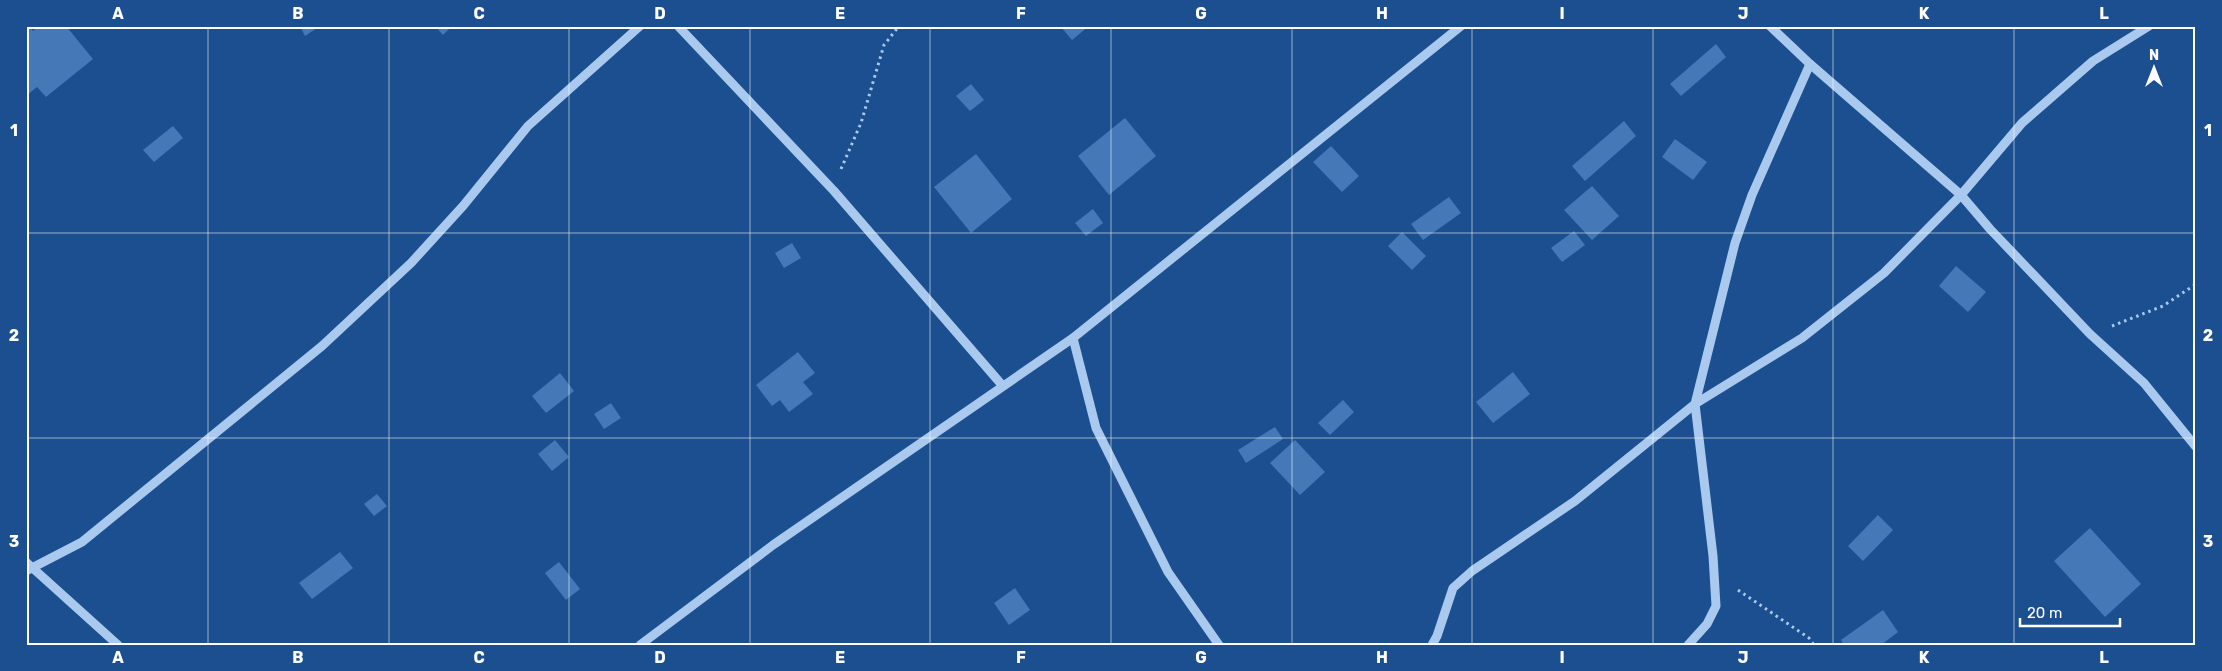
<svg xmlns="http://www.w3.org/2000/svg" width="2222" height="671" viewBox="0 0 2222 671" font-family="Rubik,sans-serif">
<rect width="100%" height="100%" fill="#1b4f8f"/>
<!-- building -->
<g fill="#4478b7">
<polygon points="26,26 29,26 33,31 38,26 66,26 93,59 46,97 37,87 26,96"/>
<polygon points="300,26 320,26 305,36"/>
<polygon points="435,26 452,26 443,35"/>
<polygon points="1060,26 1089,26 1072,40"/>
<polygon points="1716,44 1726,57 1681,96 1670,84"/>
<polygon points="971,84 984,100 970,111 956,96"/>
<polygon points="1125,118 1156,156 1109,195 1078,156"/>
<polygon points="1624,121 1636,136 1585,181 1572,166"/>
<polygon points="173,126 183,138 154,162 143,150"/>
<polygon points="1675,139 1707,162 1693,180 1662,157"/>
<polygon points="1331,146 1359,176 1342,192 1313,162"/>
<polygon points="976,154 1012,199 971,233 934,187"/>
<polygon points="1592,186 1619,216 1592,240 1564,210"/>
<polygon points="1449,197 1461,213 1423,240 1411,224"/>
<polygon points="1093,209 1103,223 1086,236 1075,223"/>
<polygon points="1574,231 1585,245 1562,262 1551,248"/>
<polygon points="1402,232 1426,256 1412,270 1388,246"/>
<polygon points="792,243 801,258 784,268 775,253"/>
<polygon points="1956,266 1986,292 1968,312 1939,286"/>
<polygon points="798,352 815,373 803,382 813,394 789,412 780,400 772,406 756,385"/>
<polygon points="1513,372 1530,394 1493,423 1476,402"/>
<polygon points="560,373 574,391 546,413 532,396"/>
<polygon points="1343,400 1354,412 1330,435 1318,423"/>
<polygon points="611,403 621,418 604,429 594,414"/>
<polygon points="1275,427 1283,439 1246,463 1238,450"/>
<polygon points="555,440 569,457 552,471 538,454"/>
<polygon points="1295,440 1325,472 1300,495 1270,463"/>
<polygon points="377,494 387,506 374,516 364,504"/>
<polygon points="1878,515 1893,530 1863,561 1848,546"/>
<polygon points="2090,528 2141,584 2105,617 2054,561"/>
<polygon points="340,552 353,568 312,599 299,583"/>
<polygon points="559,562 580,589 566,600 545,573"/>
<polygon points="1015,588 1030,610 1009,625 994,603"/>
<polygon points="1883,610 1898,632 1881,645 1844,645 1841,640"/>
</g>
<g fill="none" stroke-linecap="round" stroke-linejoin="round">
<!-- path -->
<g stroke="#a9c9ee" stroke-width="3" stroke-dasharray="2.5 4" stroke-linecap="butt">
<polyline points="841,169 861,123 884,45 899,26"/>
<polyline points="2112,326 2163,306 2196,284"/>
<polyline points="1738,590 1809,638 1814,645"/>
</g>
<!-- minor -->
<g stroke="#a9c9ee" stroke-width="9">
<polyline points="678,26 834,191 1002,385"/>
<polyline points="1770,26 1810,64 1961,195 1990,229 2090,334 2144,383 2196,447"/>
<polyline points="1073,338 1096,428 1168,572 1219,645"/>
<polyline points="26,562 118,645"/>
<polyline points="26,571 82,542 322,346 411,263 463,206 528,126 640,26"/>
<polyline points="640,645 773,545 1073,338 1461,26"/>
<polyline points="1432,645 1437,636 1453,588 1472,571 1575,501 1695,404 1735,243 1752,195 1810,64"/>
<polyline points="1688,645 1707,624 1716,606 1713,556 1695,404 1802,338 1884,273 1961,195 2022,123 2093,61 2149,26"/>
</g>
</g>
<!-- grid -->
<path fill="none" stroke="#fff" stroke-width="1" stroke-opacity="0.55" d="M208 26V645M389 26V645M569 26V645M750 26V645M930 26V645M1111 26V645M1292 26V645M1472 26V645M1653 26V645M1833 26V645M2014 26V645M26 233H2196M26 438H2196"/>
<!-- border -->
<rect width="2222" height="671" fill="none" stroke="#1b4f8f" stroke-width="55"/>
<!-- north arrow -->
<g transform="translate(2154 68)" stroke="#1b4f8f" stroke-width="4" paint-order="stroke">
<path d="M0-4L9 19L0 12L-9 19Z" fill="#ffffff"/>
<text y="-8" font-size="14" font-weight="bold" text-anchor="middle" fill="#ffffff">N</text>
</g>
<!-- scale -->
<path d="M2020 618v8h100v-8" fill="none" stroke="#ffffff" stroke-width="2.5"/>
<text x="2027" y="618" font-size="15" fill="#ffffff" stroke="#1b4f8f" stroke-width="4" paint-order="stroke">20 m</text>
<rect x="28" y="28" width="2166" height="616" fill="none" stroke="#fff" stroke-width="2"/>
<g font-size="16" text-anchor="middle" font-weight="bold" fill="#fff">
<text x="118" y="19">A</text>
<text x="298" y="19">B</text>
<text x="479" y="19">C</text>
<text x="660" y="19">D</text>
<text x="840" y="19">E</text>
<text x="1021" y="19">F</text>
<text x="1201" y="19">G</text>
<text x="1382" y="19">H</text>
<text x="1562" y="19">I</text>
<text x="1743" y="19">J</text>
<text x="1924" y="19">K</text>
<text x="2104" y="19">L</text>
<text x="14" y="136">1</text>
<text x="2208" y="136">1</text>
<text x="14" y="341">2</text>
<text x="2208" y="341">2</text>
<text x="14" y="547">3</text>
<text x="2208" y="547">3</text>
<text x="118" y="663">A</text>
<text x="298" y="663">B</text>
<text x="479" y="663">C</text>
<text x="660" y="663">D</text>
<text x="840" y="663">E</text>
<text x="1021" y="663">F</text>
<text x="1201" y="663">G</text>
<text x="1382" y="663">H</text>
<text x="1562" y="663">I</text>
<text x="1743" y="663">J</text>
<text x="1924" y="663">K</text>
<text x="2104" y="663">L</text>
</g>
</svg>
